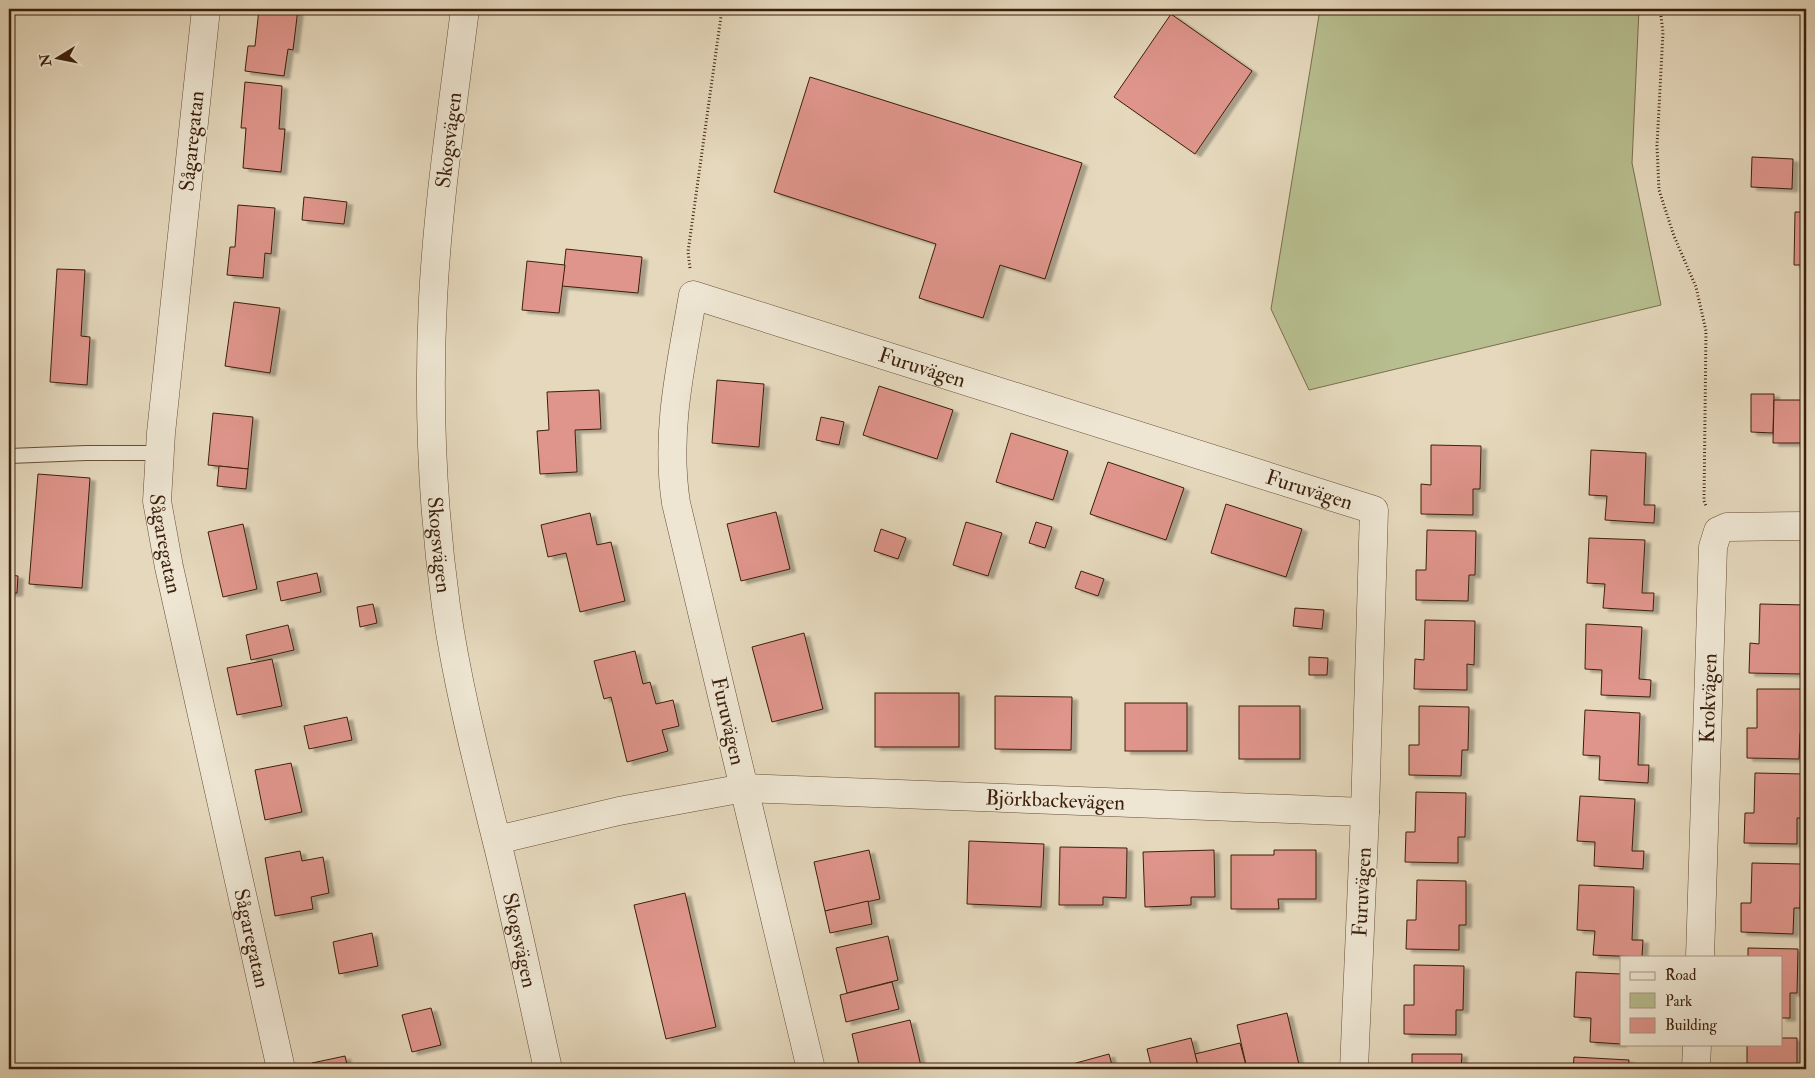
<svg xmlns="http://www.w3.org/2000/svg" width="1815" height="1078" viewBox="0 0 1815 1078" font-family="'IM FELL Double Pica',serif">
<defs>
<filter id="shadow"><feDropShadow dx="5.5" dy="3" stdDeviation="1" flood-color="#0004"/></filter>
</defs>
<rect width="100%" height="100%" fill="#e5d8bc"/>
<filter id="stains"><feTurbulence type="fractalNoise" baseFrequency=".004" numOctaves="4"/><feColorMatrix values="0 0 0 0 .2 0 0 0 0 .09 0 0 0 0 .02 0 0 0 .5 -.17"/></filter>
<radialGradient id="worn" r=".72"><stop offset=".6" stop-color="#630" stop-opacity="0"/><stop offset="1" stop-color="#630" stop-opacity=".3"/></radialGradient>
<!-- green -->
<polygon fill="#b7be8f" stroke="#7a6e4d" points="1320,9 1639,9 1632,163 1661,305 1309,390 1271,309"/>
<!-- building -->
<g fill="#df958b" stroke="#3c1f0b" filter="url(#shadow)">
<polygon points="259,9 298,9 293,50 288,49 284,76 245,71 248,46 255,46"/>
<polygon points="1171,14 1252,71 1195,154 1114,97"/>
<polygon points="810,77 1082,163 1045,279 1000,265 983,318 919,298 936,244 774,192"/>
<polygon points="245,82 282,86 279,129 285,129 281,172 243,168 246,128 241,128"/>
<polygon points="1752,157 1793,159 1792,189 1751,187"/>
<polygon points="304,197 347,202 344,224 302,220"/>
<polygon points="238,205 275,208 271,254 265,253 263,278 227,275 230,247 235,247"/>
<polygon points="1795,212 1806,212 1806,265 1794,265"/>
<polygon points="566,249 642,257 638,293 562,286"/>
<polygon points="527,261 565,265 559,313 522,310"/>
<polygon points="57,269 85,270 81,336 90,337 87,385 50,382"/>
<polygon points="234,302 280,308 270,373 225,366"/>
<polygon points="717,380 764,384 759,447 712,443"/>
<polygon points="879,386 953,410 937,459 863,435"/>
<polygon points="599,390 601,429 575,430 577,472 540,474 537,431 549,430 547,392"/>
<polygon points="1751,394 1774,394 1773,433 1751,432"/>
<polygon points="1774,400 1805,400 1806,443 1773,443"/>
<polygon points="213,413 253,417 248,469 208,465"/>
<polygon points="821,417 844,422 839,445 816,440"/>
<polygon points="1011,433 1068,451 1053,500 996,482"/>
<polygon points="1431,445 1481,446 1480,489 1473,489 1473,515 1421,514 1421,484 1431,485"/>
<polygon points="1591,450 1646,453 1644,505 1655,505 1654,523 1605,520 1607,496 1589,495"/>
<polygon points="1108,462 1184,488 1166,540 1090,514"/>
<polygon points="219,466 248,469 246,489 217,486"/>
<polygon points="38,474 90,478 82,588 29,584"/>
<polygon points="1226,504 1302,529 1286,577 1211,553"/>
<polygon points="776,512 790,569 741,581 727,524"/>
<polygon points="590,513 597,545 611,542 625,601 580,612 566,553 548,557 541,525"/>
<polygon points="966,522 1002,533 988,576 953,565"/>
<polygon points="1036,522 1052,527 1045,548 1029,543"/>
<polygon points="243,524 257,589 223,597 208,532"/>
<polygon points="881,529 906,538 898,559 874,551"/>
<polygon points="1427,530 1476,531 1475,575 1469,575 1468,601 1416,600 1416,570 1426,570"/>
<polygon points="1589,538 1645,540 1642,593 1654,593 1653,611 1603,608 1605,584 1587,583"/>
<polygon points="1081,571 1104,579 1098,596 1075,588"/>
<polygon points="317,573 321,592 281,601 277,582"/>
<polygon points="9,575 18,576 17,593 9,593"/>
<polygon points="373,604 377,623 360,627 357,607"/>
<polygon points="1760,604 1806,605 1806,649 1802,648 1802,674 1749,673 1750,643 1759,644"/>
<polygon points="1295,608 1324,610 1322,629 1293,626"/>
<polygon points="1425,620 1475,621 1474,665 1467,664 1467,690 1414,689 1415,659 1424,660"/>
<polygon points="1586,624 1642,627 1639,679 1651,680 1650,697 1601,695 1602,670 1585,669"/>
<polygon points="288,625 294,650 251,660 246,635"/>
<polygon points="804,633 823,709 772,722 752,647"/>
<polygon points="635,651 643,684 650,682 656,704 673,700 679,726 662,730 668,751 627,762 611,697 604,699 594,661"/>
<polygon points="1309,657 1328,658 1327,675 1309,675"/>
<polygon points="272,659 282,706 237,715 227,668"/>
<polygon points="1757,689 1806,689 1806,733 1800,733 1799,759 1747,758 1747,728 1757,728"/>
<rect x="875" y="693" width="84" height="54"/>
<polygon points="995,696 1072,697 1071,750 995,749"/>
<rect x="1125" y="703" width="62" height="48"/>
<rect x="1239" y="706" width="61" height="53"/>
<polygon points="1419,706 1469,707 1468,750 1462,750 1461,776 1409,775 1409,745 1419,745"/>
<polygon points="1585,710 1640,713 1638,765 1649,765 1648,783 1599,780 1600,756 1583,755"/>
<polygon points="347,717 352,740 309,749 304,726"/>
<polygon points="291,763 302,812 265,820 255,770"/>
<polygon points="1755,773 1805,774 1804,818 1797,818 1797,844 1744,843 1745,813 1754,813"/>
<polygon points="1416,792 1466,793 1465,837 1458,837 1458,863 1405,862 1406,832 1415,832"/>
<polygon points="1580,796 1635,799 1632,851 1644,851 1643,869 1594,866 1595,842 1577,841"/>
<polygon points="969,841 1044,844 1041,907 967,904"/>
<polygon points="1060,847 1127,848 1126,898 1103,897 1103,905 1059,905"/>
<polygon points="869,850 880,899 825,911 814,862"/>
<polygon points="1214,850 1215,897 1191,897 1191,905 1145,907 1143,852"/>
<polygon points="1274,850 1316,850 1316,899 1278,899 1279,909 1231,909 1231,855 1274,855"/>
<polygon points="300,851 302,861 323,857 329,893 311,897 313,909 275,916 265,858"/>
<polygon points="1752,863 1801,864 1800,908 1794,908 1793,934 1741,932 1741,903 1751,903"/>
<polygon points="1417,880 1466,881 1466,925 1459,925 1459,950 1406,949 1407,920 1416,920"/>
<polygon points="1579,885 1634,887 1632,940 1643,940 1642,957 1593,955 1595,931 1577,930"/>
<polygon points="685,893 716,1027 666,1039 634,905"/>
<polygon points="868,901 872,924 830,933 825,911"/>
<polygon points="372,933 378,966 339,974 333,942"/>
<polygon points="888,936 898,980 847,993 836,948"/>
<polygon points="1748,948 1798,949 1797,993 1790,993 1790,1018 1781,1018 1781,957 1748,957"/>
<polygon points="1414,965 1464,966 1463,1010 1456,1010 1456,1035 1404,1034 1404,1005 1414,1005"/>
<polygon points="1576,972 1621,974 1621,1044 1590,1042 1591,1018 1574,1017"/>
<polygon points="892,982 899,1009 846,1022 840,995"/>
<polygon points="431,1008 441,1045 412,1052 402,1015"/>
<polygon points="1287,1013 1300,1069 1247,1069 1237,1025"/>
<polygon points="910,1020 921,1066 912,1069 860,1069 852,1034"/>
<polygon points="1191,1038 1199,1069 1152,1069 1147,1049"/>
<polygon points="1781,1038 1797,1038 1797,1069 1747,1069 1747,1044 1781,1044"/>
<polygon points="1240,1043 1247,1069 1199,1069 1195,1054"/>
<polygon points="1109,1054 1113,1069 1066,1069 1065,1066"/>
<polygon points="1412,1054 1462,1054 1461,1069 1412,1069"/>
<polygon points="345,1056 348,1069 313,1069 312,1063"/>
<polygon points="1574,1057 1629,1060 1628,1069 1573,1069"/>
</g>
<g fill="none" stroke-linecap="round" stroke-linejoin="round">
<defs>
<polyline id="service" points="9,456 86,453 160,453"/>
<g id="minor">
<path id="s1" d="M206 9 161 433 157 501 169 567 281 1069"/>
<path id="s2" d="M465 9C453 105 438 202 433 299 428 400 432 505 446 606 457 684 477 761 496 838 515 914 531 992 548 1069"/>
<path id="s3" d="M497 840 619 811 744 788 1365 812"/>
<path id="s4" d="M1700 957 1713 547 1718 531 1727 527 1806 526"/>
<path id="s5" d="M811 1069 676 503C665 432 681 365 693 295L1374 510 1365 812 1354 1069"/>
<polyline points="1696,1069 1697,1044"/>
</g>
</defs>
<!-- service casing -->
<use href="#service" stroke="#664d37" stroke-width="16"/>
<!-- minor casing -->
<use href="#minor" stroke="#664d37" stroke-width="29"/>
<!-- path -->
<g stroke="#3c1f0b" stroke-width="3" stroke-dasharray="1 2.5" stroke-linecap="butt">
<polyline points="1660,9 1663,32 1657,146 1659,190 1674,236 1696,287 1706,331 1704,501 1706,506"/>
<polyline points="690,268 688,252 722,9"/>
</g>
<!-- service -->
<use href="#service" stroke="#eee6d3" stroke-width="14"/>
<!-- minor -->
<use href="#minor" stroke="#eee6d3" stroke-width="28"/>
</g>
<g text-anchor="middle" dominant-baseline="central" stroke-width="4" stroke-linejoin="round" paint-order="stroke">
<!-- street labels -->
<g font-size="21" fill="#3c1f0b" stroke="#eee6d3">
<text transform="translate(449 140) rotate(-83)">Skogsvägen</text>
<text transform="translate(192 141) rotate(-84)">Sågaregatan</text>
<text stroke="none"><textPath href="#s5" startOffset="1032">Furuvägen</textPath></text>
<text stroke="none"><textPath href="#s5" startOffset="1438">Furuvägen</textPath></text>
<text stroke="none"><textPath href="#s1" startOffset="538">Sågaregatan</textPath></text>
<text stroke="none"><textPath href="#s2" startOffset="538">Skogsvägen</textPath></text>
<text stroke="none"><textPath href="#s4" startOffset="259">Krokvägen</textPath></text>
<text transform="translate(728 721) rotate(77)">Furuvägen</text>
<text stroke="none"><textPath href="#s3" startOffset="564">Björkbackevägen</textPath></text>
<text transform="translate(1362 892) rotate(-87)">Furuvägen</text>
<text stroke="none"><textPath href="#s1" startOffset="942">Sågaregatan</textPath></text>
<text stroke="none"><textPath href="#s2" startOffset="942">Skogsvägen</textPath></text>
</g>
</g>
<!-- margin -->
<rect width="1815" height="1078" fill="none" stroke="#e5d8bc" stroke-width="30"/>
<rect x="10" y="10" width="1795" height="1058" fill="none" stroke="#3c1f0b" stroke-width="2.5"/>
<rect x="15" y="15" width="1785" height="1048" fill="none" stroke="#3c1f0b"/>
<!-- legend -->
<rect x="1620" y="956" width="162" height="90" fill="#eee6d3" stroke="#a79683"/>
<rect x="1630" y="972" width="25" height="8" fill="#eee6d3" stroke="#a79683"/>
<text x="1665" y="980" font-size="15" fill="#3c1f0b">Road</text>
<rect x="1630" y="993" width="25" height="15" fill="#b7be8f" stroke="#a79683"/>
<text x="1665" y="1006" font-size="15" fill="#3c1f0b">Park</text>
<rect x="1630" y="1018" width="25" height="15" fill="#df958b" stroke="#a79683"/>
<text x="1665" y="1030" font-size="15" fill="#3c1f0b">Building</text>
<!-- north arrow -->
<g transform="translate(58 58) rotate(260)" stroke="#eee6d3" stroke-width="4" paint-order="stroke">
<path d="M0-4L9 19L0 12L-9 19Z" fill="#3c1f0b"/>
<text y="-8" font-size="14" font-weight="bold" text-anchor="middle" fill="#3c1f0b">N</text>
</g>
<rect width="100%" height="100%" filter="url(#stains)"/>
<rect width="100%" height="100%" fill="url(#worn)"/>
</svg>
